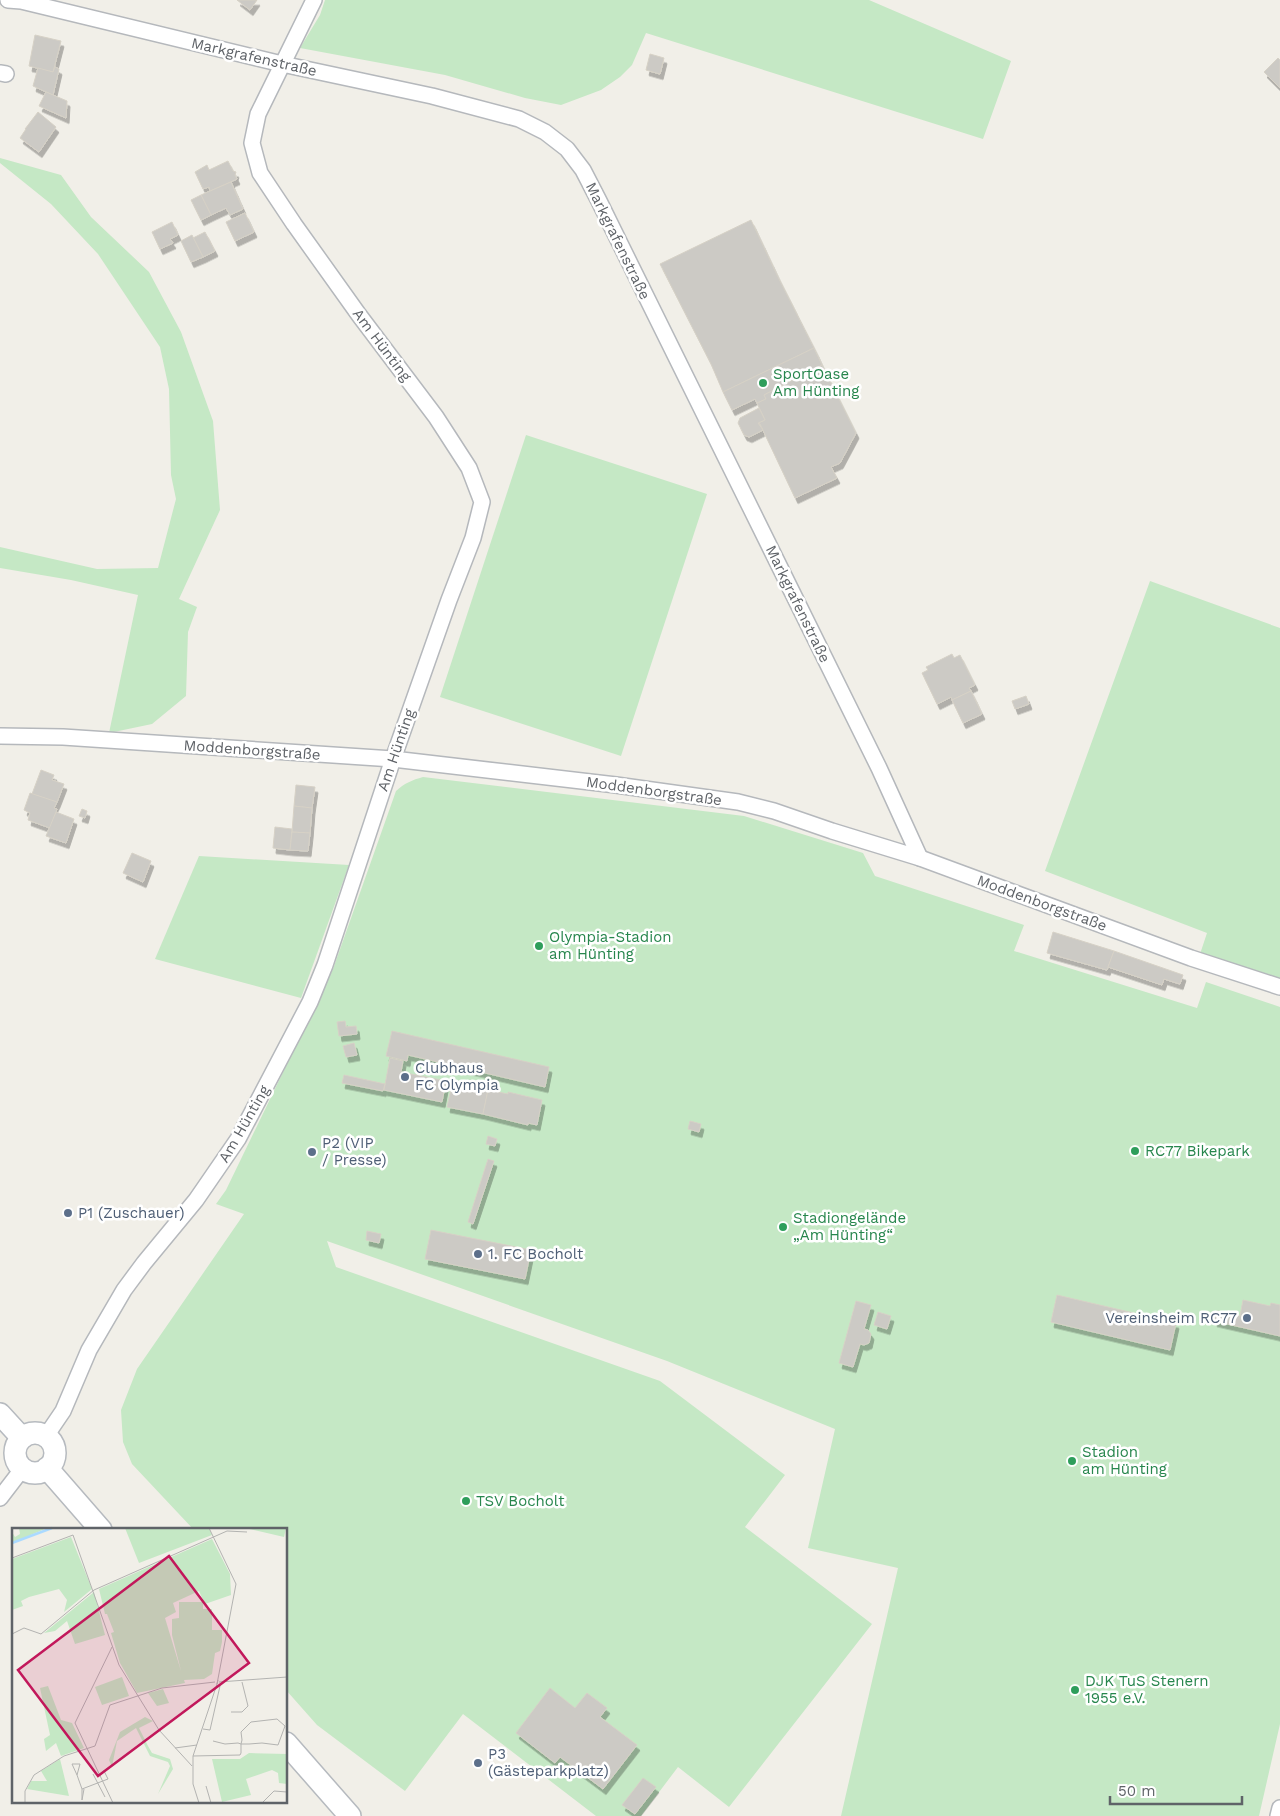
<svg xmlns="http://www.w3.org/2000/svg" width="1280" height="1816" viewBox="0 0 1280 1816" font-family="'Work Sans',sans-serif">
<defs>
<filter id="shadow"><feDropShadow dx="3" dy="5.5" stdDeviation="0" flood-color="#0004"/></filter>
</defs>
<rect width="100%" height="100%" fill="#f1efe8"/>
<!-- green -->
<g fill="#c5e8c5">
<polygon points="325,0 869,0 1011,61 983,139 646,33 632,65 620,77 601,90 561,105 525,98 445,75 300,48 320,15"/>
<polygon points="0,158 61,175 91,217 149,272 181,332 213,421 220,510 179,599 197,607 188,632 186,696 152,724 109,733 138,595 71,580 0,568 0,547 97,569 158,568 176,499 171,475 169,389 160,347 98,254 51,204 0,163"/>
<polygon points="526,435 707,494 621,756 440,697"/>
<polygon points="1150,581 1280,628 1280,979 1200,954 1207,933 1045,871"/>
<path d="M423 777 744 816 863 853 875 876 1024 925 1014 951 1197 1008 1206 982 1280 1007V1724L1259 1816H841L898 1568 808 1548 835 1429 667 1361 327 1241 336 1267 660 1381 785 1475 745 1527 872 1624 729 1807 678 1767 641 1816H596L463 1714 405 1791 317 1725 286 1690V1530H194L132 1464 123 1442 121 1410 137 1369 244 1214 216 1204 226 1190 333 969 396 791C405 783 412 780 423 777Z"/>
<polygon points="199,856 349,865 301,998 155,959"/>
</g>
<!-- building -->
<g fill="#cccac5" stroke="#d6d1c6" filter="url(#shadow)">
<polygon points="237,0 257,0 250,10"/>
<polygon points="35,35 61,41 53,72 29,66"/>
<polygon points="650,54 664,58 660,74 646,70"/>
<polygon points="1278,58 1280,60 1280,88 1264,72"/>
<polygon points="55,67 59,69 53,95 33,86 38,68 53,72"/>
<polygon points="46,92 67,101 66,118 39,106"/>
<polygon points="38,112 56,127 39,152 20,138 26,129 25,129"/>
<polygon points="228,161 233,171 236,172 235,175 237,179 210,191 209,187 203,189 195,172 207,165 209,170"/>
<polygon points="231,182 243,209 230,215 226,208 211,215 201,195"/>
<polygon points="201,195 211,215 201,220 191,200"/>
<polygon points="245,213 254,232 235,241 226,222"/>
<polygon points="751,220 778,277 814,348 723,392 711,364 660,264"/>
<polygon points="172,222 178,235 170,239 173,243 160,249 152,232"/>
<polygon points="205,232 215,251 203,257 193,238"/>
<polygon points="192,235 203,257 191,262 181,241"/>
<polygon points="814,348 822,365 764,395 766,399 757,403 755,399 732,410 723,392"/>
<polygon points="822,365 856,433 840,463 831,467 837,478 795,498 760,424 758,423 765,420 757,403 766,399 764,395"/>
<polygon points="759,408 765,420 758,423 763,430 749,437 744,435 738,423 740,418"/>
<polygon points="952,654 954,658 960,655 975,685 969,688 971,691 952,700 951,697 937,704 922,673 928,670 926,667"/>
<polygon points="971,691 982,714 963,723 952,700"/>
<polygon points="1026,696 1029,704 1015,709 1012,701"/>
<polygon points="41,770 54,775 52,780 64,784 57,802 32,794"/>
<polygon points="296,785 315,787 312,808 294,806"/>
<polygon points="30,793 57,802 54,808 57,809 50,828 28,820 30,813 24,810"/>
<polygon points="294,806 312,808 310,833 292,832"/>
<polygon points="82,809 87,811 85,818 79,816"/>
<polygon points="56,812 74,819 66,843 46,836"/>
<polygon points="275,827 292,829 290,850 273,848"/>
<polygon points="292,832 310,833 308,851 290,850"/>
<polygon points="132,853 151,861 143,882 123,873"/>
<polygon points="1053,932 1114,951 1107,970 1047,953"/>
<polygon points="1114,951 1183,975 1180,984 1164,979 1162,985 1108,967"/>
<polygon points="345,1021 346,1027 356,1026 357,1034 339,1036 337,1022"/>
<polygon points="392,1031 549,1067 545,1087 408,1055 407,1061 386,1056"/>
<polygon points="354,1043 357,1055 346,1057 343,1046"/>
<polygon points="390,1058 403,1061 401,1072 446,1081 442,1102 384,1090"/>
<polygon points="344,1075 385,1084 383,1091 342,1083"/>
<polygon points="446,1081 488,1090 483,1114 447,1107 452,1084 446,1083"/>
<polygon points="488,1090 508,1094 508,1092 542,1100 537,1125 528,1123 528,1125 483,1114"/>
<polygon points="690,1121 701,1124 699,1132 688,1129"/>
<polygon points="488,1136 497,1139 495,1146 486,1144"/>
<polygon points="488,1159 494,1161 473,1224 468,1222"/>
<polygon points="431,1230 531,1250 525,1279 425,1259"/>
<polygon points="367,1231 381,1234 379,1243 366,1240"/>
<polygon points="1057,1295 1176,1323 1170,1350 1051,1322"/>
<polygon points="1243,1300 1270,1306 1271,1303 1280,1305 1280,1336 1214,1321 1217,1311 1240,1316"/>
<polygon points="856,1301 871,1305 864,1329 868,1330 871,1334 869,1343 864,1345 860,1344 853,1367 839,1363"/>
<polygon points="878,1312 891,1316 887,1329 874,1325"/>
<polygon points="550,1688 575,1708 587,1693 607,1708 600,1717 637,1745 603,1789 560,1757 555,1763 516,1733"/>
<polygon points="643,1778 656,1787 635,1814 622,1805"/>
</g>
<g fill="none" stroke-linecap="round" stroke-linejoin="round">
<defs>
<g id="street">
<polyline points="8,0 21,1 282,64 432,96 519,119 545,132 567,149 583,170 599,201 879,768 920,858"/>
<polyline points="0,73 6,74"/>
<polyline points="0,736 63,737 393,759 616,785 738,802 774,811 832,831 920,858 1191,958 1280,987"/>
<polyline points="46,1436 63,1411 89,1350 124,1290 144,1263 196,1200 238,1139 310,1002 325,965 393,759 449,600 473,538 482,502 469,468 436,417 359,315 294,224 260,173 252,143 258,114 314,0"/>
<polyline points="0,1498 23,1468"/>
<polyline points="1278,1816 1280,1808"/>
</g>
<g id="secondary">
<polyline points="0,1414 22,1438"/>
<circle cx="35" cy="1453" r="20"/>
<polyline points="47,1468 101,1530"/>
<polyline points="286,1743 350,1816"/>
</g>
</defs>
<!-- street casing -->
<use href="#street" stroke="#b5b8bc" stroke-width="18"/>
<!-- secondary casing -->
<use href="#secondary" stroke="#b6babf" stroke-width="24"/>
<!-- street -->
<use href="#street" stroke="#fff" stroke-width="15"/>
<!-- secondary -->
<use href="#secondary" stroke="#fff" stroke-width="21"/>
</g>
<!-- markers -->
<g fill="#2e9e5b" stroke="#fff" stroke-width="2">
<circle cx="763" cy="383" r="5"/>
<circle cx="539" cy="946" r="5"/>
<circle cx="1135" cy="1151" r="5"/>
<circle cx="783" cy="1227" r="5"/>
<circle cx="1072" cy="1461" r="5"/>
<circle cx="466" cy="1501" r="5"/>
<circle cx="1075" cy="1690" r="5"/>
</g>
<g fill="#5c6f8a" stroke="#fff" stroke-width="2">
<circle cx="405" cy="1077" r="5"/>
<circle cx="312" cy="1152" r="5"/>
<circle cx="68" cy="1213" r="5"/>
<circle cx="478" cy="1254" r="5"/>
<circle cx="1247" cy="1318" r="5"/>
<circle cx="478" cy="1763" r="5"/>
</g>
<g text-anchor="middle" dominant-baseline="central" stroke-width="5" stroke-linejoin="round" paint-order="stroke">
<!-- street labels -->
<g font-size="15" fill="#5f6368" stroke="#fff">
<text transform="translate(254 57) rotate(13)">Markgrafenstraße</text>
<text transform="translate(618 241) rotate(64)">Markgrafenstraße</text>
<text transform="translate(382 345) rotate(53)">Am Hünting</text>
<text transform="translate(798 604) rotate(64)">Markgrafenstraße</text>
<text transform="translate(252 750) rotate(4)">Moddenborgstraße</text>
<text transform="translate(396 750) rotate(-71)">Am Hünting</text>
<text transform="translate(654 791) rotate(8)">Moddenborgstraße</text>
<text transform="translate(1042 903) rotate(20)">Moddenborgstraße</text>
<text transform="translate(244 1124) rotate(-60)">Am Hünting</text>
</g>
<!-- leisure labels -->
<g font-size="15" fill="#27864d" stroke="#fff" text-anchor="start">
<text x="773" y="374">SportOase<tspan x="773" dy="17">Am Hünting</tspan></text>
<text x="549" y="937">Olympia-Stadion<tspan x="549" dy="17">am Hünting</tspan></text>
<text x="1145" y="1151">RC77 Bikepark</text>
<text x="793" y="1218">Stadiongelände<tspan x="793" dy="17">„Am Hünting“</tspan></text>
<text x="1082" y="1452">Stadion<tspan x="1082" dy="17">am Hünting</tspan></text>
<text x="476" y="1501">TSV Bocholt</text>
<text x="1085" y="1681">DJK TuS Stenern<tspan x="1085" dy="17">1955 e.V.</tspan></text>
</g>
<!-- service labels -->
<g font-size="15" fill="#4e5e75" stroke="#fff" text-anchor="start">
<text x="415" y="1068">Clubhaus<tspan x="415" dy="17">FC Olympia</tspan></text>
<text x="322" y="1143">P2 (VIP<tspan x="322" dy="17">/ Presse)</tspan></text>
<text x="78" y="1213">P1 (Zuschauer)</text>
<text x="488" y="1254">1. FC Bocholt</text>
<text x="1237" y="1318" text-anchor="end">Vereinsheim RC77</text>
<text x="488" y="1754">P3<tspan x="488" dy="17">(Gästeparkplatz)</tspan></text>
</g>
</g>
<!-- overview -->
<g transform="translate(12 1528)">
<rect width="275" height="275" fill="#f1efe8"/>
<path d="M7 0H35L0 15V4L3 9 8 6ZM113 0H197L200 7 127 35ZM233 0H274L272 9ZM59 9 80 61 52 84 55 72 47 61 17 69 9 73 11 78 0 82V31ZM200 11 218 46 219 67 193 76 187 63 161 75 164 84 153 90 169 143 160 107V91L167 90V74H191V81H200V102H210V114L208 123 203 125 200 146 192 151 172 152 173 155 125 165 108 135 99 105 102 104 95 86H93L87 61ZM82 64 93 107 63 116 55 93 43 103 32 105ZM110 149 117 168 90 177 83 159ZM36 158 49 192 60 195 72 220 49 228 44 215 34 223 32 211 38 207 28 160ZM151 161 157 175 145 178 136 165ZM133 189 141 193 127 200 136 218 140 225 158 231 161 241 146 266 158 238 156 234 138 228 124 200 105 213 100 239 97 232 108 204ZM237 225 275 226V256L267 255 266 245 260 242 234 251 239 267 210 274 200 231H228ZM48 231 57 268 15 261 19 253H35L29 243Z" fill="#c5e8c5"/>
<path fill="none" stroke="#aadaff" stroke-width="2.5" d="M0 15 40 0"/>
<path fill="none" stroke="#b3b3b1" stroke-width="1" d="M197 0 224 56 205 156 206 152M0 30 61 7 107 137 147 202 180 238M0 106 12 100 29 106 82 62 215 3 235 4M100 119 63 195 101 275M207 154 275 149M219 184H230L236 178 230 154M191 201 198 202 208 158M163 220 185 217M181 228 228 227 229 225V216L230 212 229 204 239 194 265 191 273 198 266 217 250 215 237 216H229L226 215 213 216 201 213M81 246 93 269M65 247 60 236H68L65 247 70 261M194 258 199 275M72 261 70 272V261L96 251 92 243M13 275V263L22 247 52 228 83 218 98 177 150 160 203 154M187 275 181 256V228L205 156M250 275 262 263 275 264"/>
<path fill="#c2185b" fill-opacity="0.15" stroke="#c2185b" stroke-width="2.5" d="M157 28 237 135 86 248 6 142Z"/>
<rect width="275" height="275" fill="none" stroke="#5f6368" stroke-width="2.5"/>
</g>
<!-- scale -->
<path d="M1110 1796v8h132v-8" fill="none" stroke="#5f6368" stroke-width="2.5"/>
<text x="1118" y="1796" font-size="15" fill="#5f6368" stroke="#ffffff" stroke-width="4" paint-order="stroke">50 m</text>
</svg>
